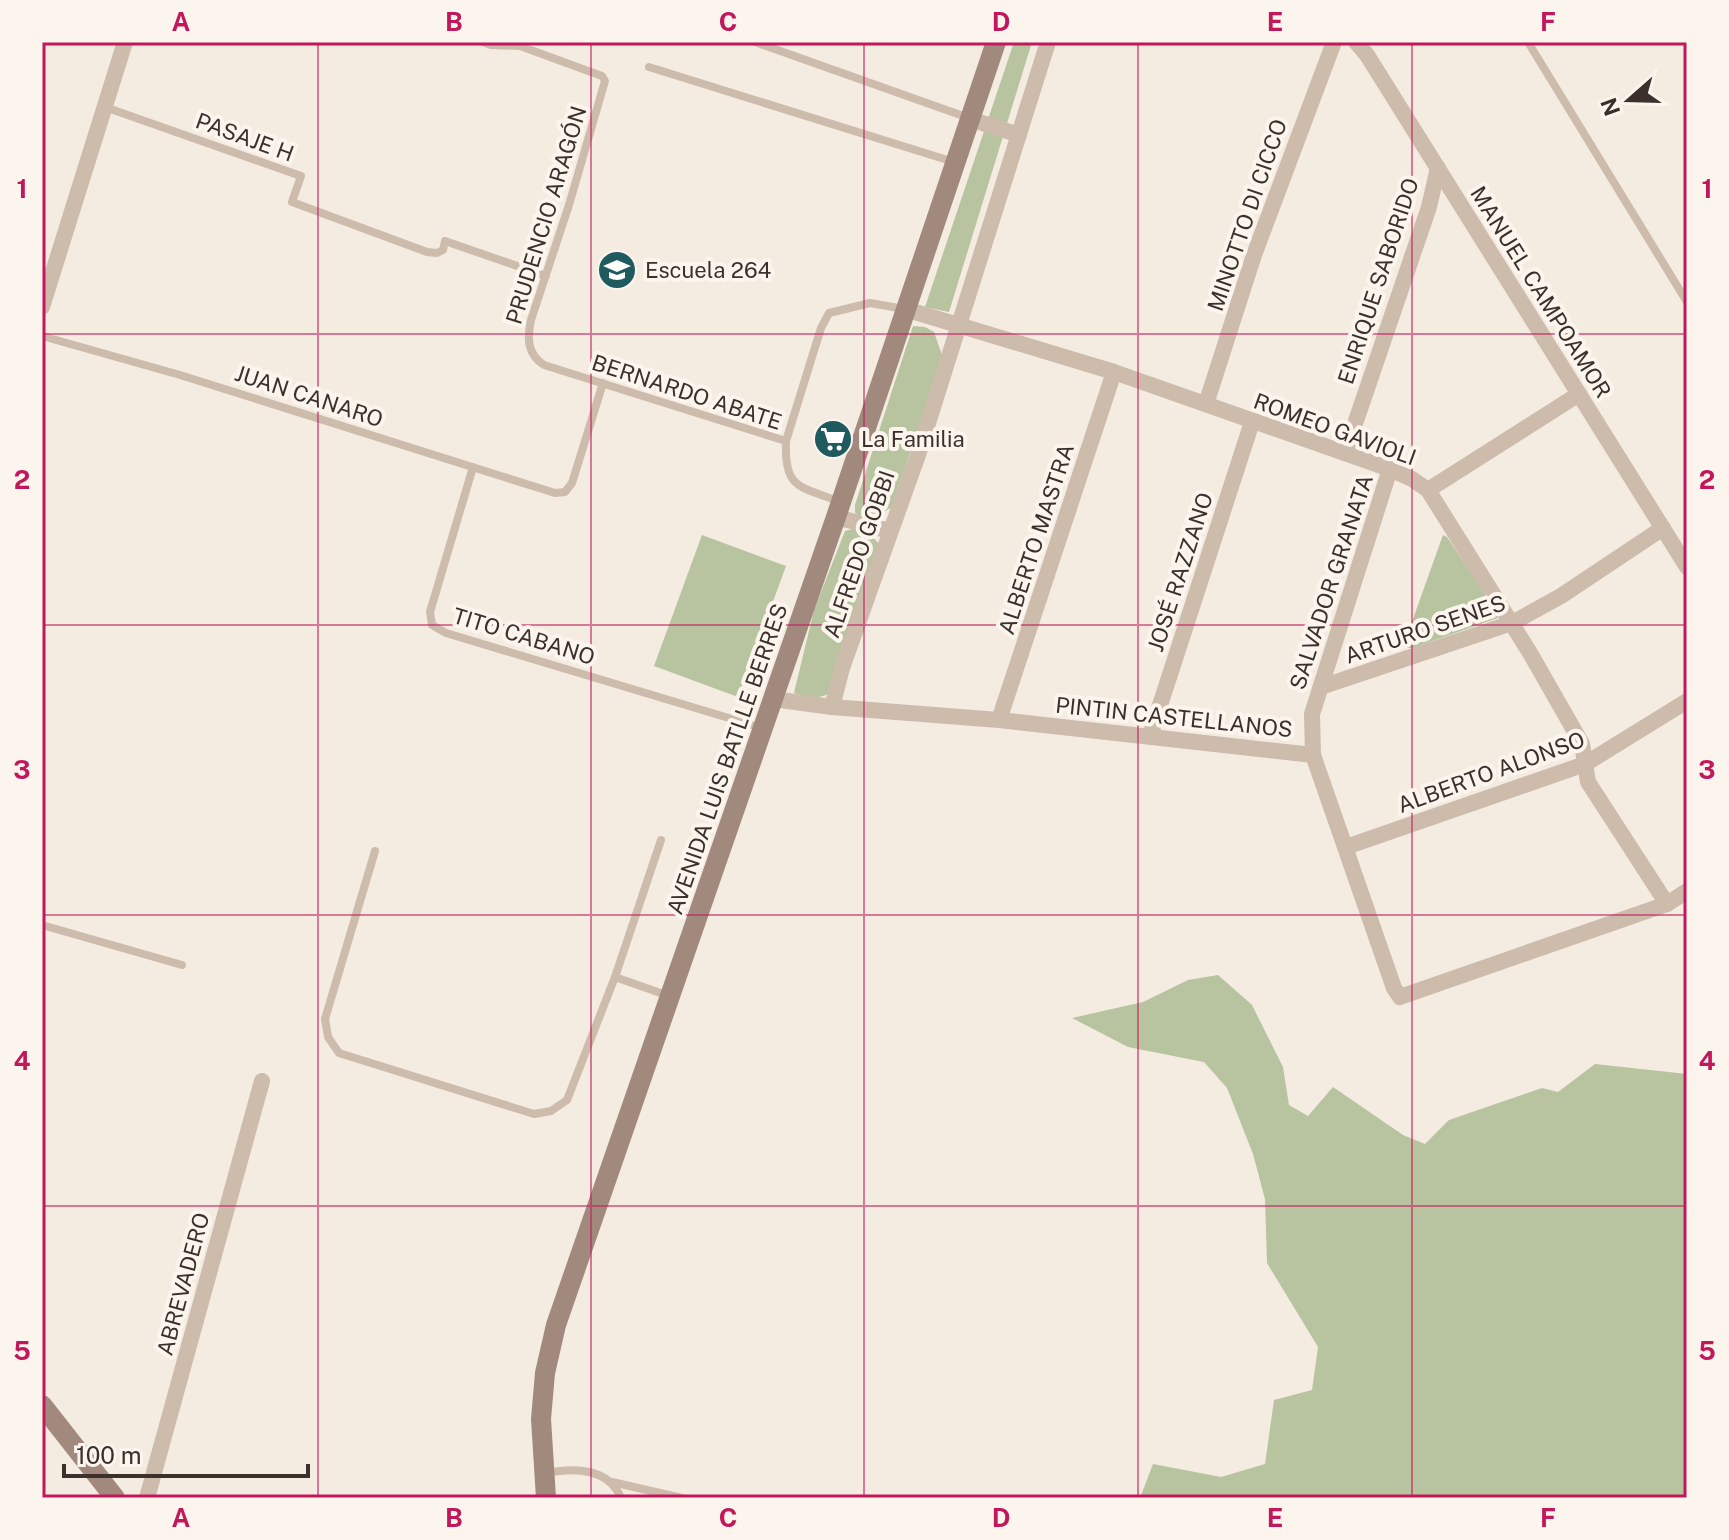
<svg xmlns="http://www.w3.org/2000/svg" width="1729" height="1540" viewBox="0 0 1729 1540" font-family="'Public Sans',sans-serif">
<rect width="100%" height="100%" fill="#f4ebe1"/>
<!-- green -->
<g fill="#b8c4a0">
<polygon points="1014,42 1032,42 949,312 925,307"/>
<path d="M913 326 925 327 934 332 943 358 891 508C880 514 866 520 855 513V505Z"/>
<path d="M852 529 869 533 879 544 828 694C817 700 806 697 794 693L814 610 845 531Z"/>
<polygon points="702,535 786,566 738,697 654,666"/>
<polygon points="1443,535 1447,537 1498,613 1498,618 1413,648 1407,648 1404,644"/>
<polygon points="1218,975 1252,1005 1283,1067 1289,1105 1308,1116 1333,1087 1403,1135 1425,1144 1449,1120 1542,1088 1558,1092 1595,1064 1687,1074 1687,1498 1140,1498 1153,1464 1221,1477 1265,1464 1274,1400 1312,1390 1318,1347 1267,1263 1265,1199 1253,1154 1227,1088 1204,1062 1128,1047 1072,1018 1143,1002 1188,980"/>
</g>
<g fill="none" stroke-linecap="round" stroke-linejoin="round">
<!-- lane -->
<g stroke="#cdbbac" stroke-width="8">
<path d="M483 42 491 45 520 46 602 76 605 81 569 205 531 320C527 338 527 354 544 365L786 441C784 489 799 486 838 501"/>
<polyline points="755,42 969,118"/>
<polyline points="1528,42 1687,302"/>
<polyline points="649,67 954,162"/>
<polyline points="105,107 301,176 292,202 427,252 437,253 443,250 445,241 546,276"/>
<polyline points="42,336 180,375 555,493 565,492 572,483 603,383"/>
<polyline points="786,441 821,328 829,313 870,303 904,309"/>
<polyline points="473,467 430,612 432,625 446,633 762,728"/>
<polyline points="375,851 325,1019 328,1037 339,1053 534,1114 551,1111 567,1100 615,977 661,840"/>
<polyline points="42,925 182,965"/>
<polyline points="615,977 669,996"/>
<path d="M546 1473C574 1468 608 1467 621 1498"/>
<polyline points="612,1482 682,1498"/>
</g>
<!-- street -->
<g stroke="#cdbbac" stroke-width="16">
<polyline points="1356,42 1367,55 1687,567"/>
<polyline points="970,119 1019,135"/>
<polyline points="42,307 125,42"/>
<polyline points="905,309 1114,372 1390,469 1412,479 1428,490 1530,653 1582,744 1588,782 1667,904"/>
<polyline points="1206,404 1254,255 1334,42"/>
<polyline points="1345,453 1429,207 1438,168"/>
<polyline points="1428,490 1579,394"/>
<polyline points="836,517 890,531"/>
<polyline points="1321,687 1512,623 1561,596 1663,528"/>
<polyline points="773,699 832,707 999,720 1313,755 1394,988 1400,997 1667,904 1687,891"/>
<polyline points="832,707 842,668 918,455 1048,42"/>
<polyline points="999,720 1114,372"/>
<polyline points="1150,736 1252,422"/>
<polyline points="1313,755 1312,714 1390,469"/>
<polyline points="1346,847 1585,764 1687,701"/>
<polyline points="147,1498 262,1081"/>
</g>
<!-- secondary -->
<g stroke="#a18a7d" stroke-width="20">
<polyline points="42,1405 115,1498"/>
<polyline points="546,1498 541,1419 545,1373 556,1325 836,517 996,42"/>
</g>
</g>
<!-- grid -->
<path fill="none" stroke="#c2185b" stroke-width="2" stroke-opacity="0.55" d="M318 42V1498M591 42V1498M864 42V1498M1138 42V1498M1412 42V1498M42 334H1687M42 625H1687M42 915H1687M42 1206H1687"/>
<!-- icons -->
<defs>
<symbol id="school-disc" viewBox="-11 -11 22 22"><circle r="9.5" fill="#1f5a5e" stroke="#fbf5ee"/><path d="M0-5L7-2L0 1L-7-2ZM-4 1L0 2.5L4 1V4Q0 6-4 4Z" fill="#fff"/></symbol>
<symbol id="supermarket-disc" viewBox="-11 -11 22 22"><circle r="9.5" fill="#1f5a5e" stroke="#fbf5ee"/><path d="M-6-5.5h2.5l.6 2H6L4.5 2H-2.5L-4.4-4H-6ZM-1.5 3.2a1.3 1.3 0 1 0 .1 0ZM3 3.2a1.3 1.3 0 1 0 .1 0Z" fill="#fff"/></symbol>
</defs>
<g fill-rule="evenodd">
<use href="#school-disc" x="595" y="248" width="44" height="44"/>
<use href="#supermarket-disc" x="811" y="417" width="44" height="44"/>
</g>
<g text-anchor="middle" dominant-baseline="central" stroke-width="8" stroke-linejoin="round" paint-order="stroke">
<!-- street labels -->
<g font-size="22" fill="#3b302b" stroke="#fbf5ee">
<text transform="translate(245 137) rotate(20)">PASAJE H</text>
<text transform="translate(546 215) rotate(-73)">PRUDENCIO ARAGÓN</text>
<text transform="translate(1247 215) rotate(-71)">MINOTTO DI CICCO</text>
<text transform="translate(1378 281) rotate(-72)">ENRIQUE SABORIDO</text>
<text transform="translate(1541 292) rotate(58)">MANUEL CAMPOAMOR</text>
<text transform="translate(687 392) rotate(18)">BERNARDO ABATE</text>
<text transform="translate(309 396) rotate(18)">JUAN CANARO</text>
<text transform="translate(1335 429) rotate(20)">ROMEO GAVIOLI</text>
<text transform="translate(1036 539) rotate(-72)">ALBERTO MASTRA</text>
<text transform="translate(859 554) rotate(-71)">ALFREDO GOBBI</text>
<text transform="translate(1180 572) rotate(-72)">JOSÉ RAZZANO</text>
<text transform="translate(1331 582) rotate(-72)">SALVADOR GRANATA</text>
<text transform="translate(1425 629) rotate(-19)">ARTURO SENES</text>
<text transform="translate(524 636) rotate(17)">TITO CABANO</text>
<text transform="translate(1174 717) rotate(6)">PINTIN CASTELLANOS</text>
<text transform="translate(727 759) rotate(-71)">AVENIDA LUIS BATLLE BERRES</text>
<text transform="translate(1491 772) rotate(-20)">ALBERTO ALONSO</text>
<text transform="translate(183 1284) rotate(-75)">ABREVADERO</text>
</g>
<!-- poi labels -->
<g font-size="22" fill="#3b302b" stroke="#fbf5ee" text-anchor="start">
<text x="645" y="270">Escuela 264</text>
<text x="861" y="439">La Familia</text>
</g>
</g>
<!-- border -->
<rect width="1729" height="1540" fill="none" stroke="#fbf5ee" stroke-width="88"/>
<!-- north arrow -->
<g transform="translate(1629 100) rotate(250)" stroke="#fbf5ee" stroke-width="6" paint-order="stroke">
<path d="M0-6L14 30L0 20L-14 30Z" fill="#3b302b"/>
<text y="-12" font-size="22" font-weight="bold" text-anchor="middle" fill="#3b302b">N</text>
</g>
<!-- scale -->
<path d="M64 1464v12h244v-12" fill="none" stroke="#3b302b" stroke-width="4"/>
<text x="76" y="1464" font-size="24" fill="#3b302b" stroke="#fbf5ee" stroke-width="6" paint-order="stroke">100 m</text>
<rect x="44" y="44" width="1641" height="1452" fill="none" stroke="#c2185b" stroke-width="3"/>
<g font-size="26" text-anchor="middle" font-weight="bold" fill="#c2185b">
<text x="181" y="31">A</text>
<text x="454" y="31">B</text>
<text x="728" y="31">C</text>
<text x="1001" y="31">D</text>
<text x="1275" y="31">E</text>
<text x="1548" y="31">F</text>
<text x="22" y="198">1</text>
<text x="1707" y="198">1</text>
<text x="22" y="489">2</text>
<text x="1707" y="489">2</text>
<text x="22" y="779">3</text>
<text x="1707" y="779">3</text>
<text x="22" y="1070">4</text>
<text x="1707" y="1070">4</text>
<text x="22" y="1360">5</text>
<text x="1707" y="1360">5</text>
<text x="181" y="1527">A</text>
<text x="454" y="1527">B</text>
<text x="728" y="1527">C</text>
<text x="1001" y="1527">D</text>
<text x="1275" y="1527">E</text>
<text x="1548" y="1527">F</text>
</g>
</svg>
